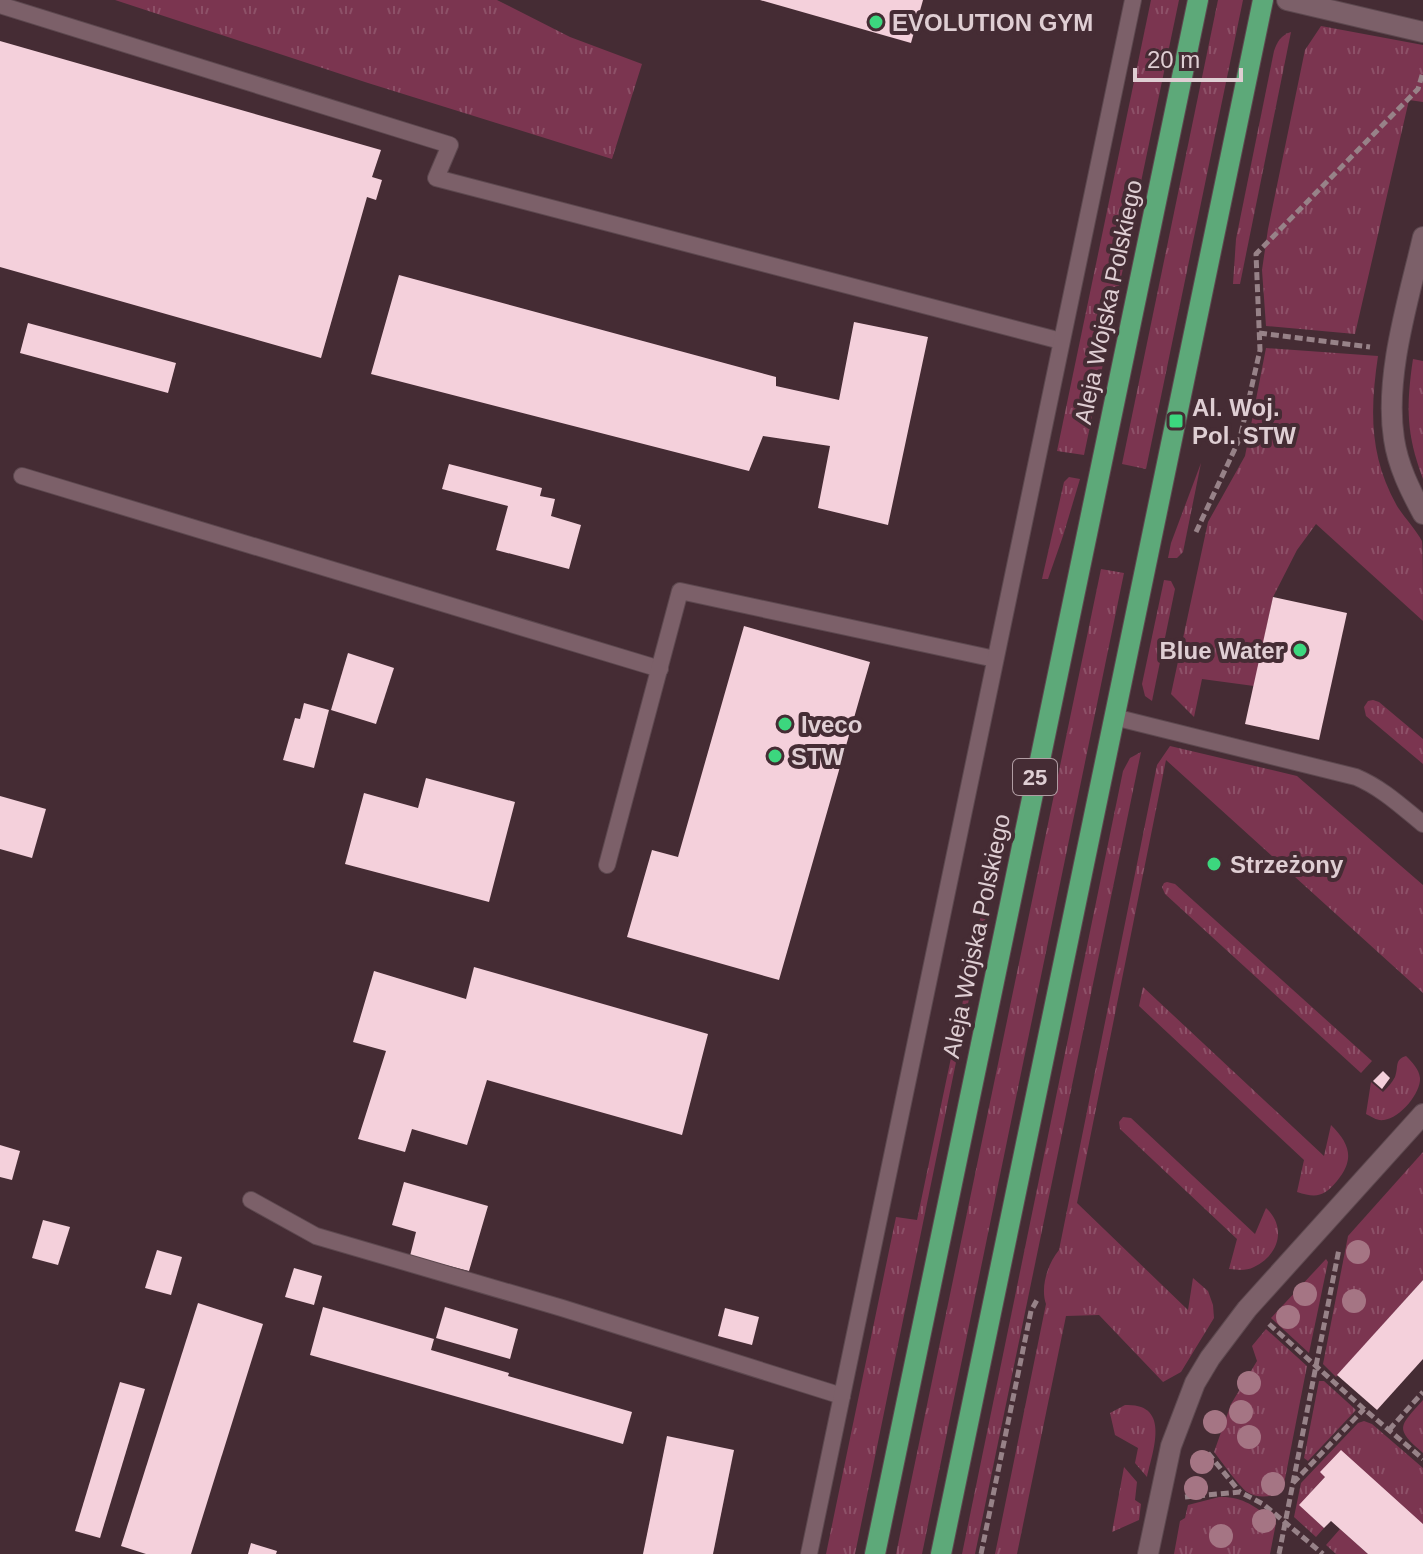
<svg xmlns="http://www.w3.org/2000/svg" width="1423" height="1554" viewBox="0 0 1423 1554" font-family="Arial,sans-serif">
<defs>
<pattern id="grass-tufts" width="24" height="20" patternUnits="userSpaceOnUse" patternTransform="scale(2)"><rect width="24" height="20" fill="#7b3550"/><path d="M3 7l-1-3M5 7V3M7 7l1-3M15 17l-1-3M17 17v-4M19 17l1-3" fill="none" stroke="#8d5168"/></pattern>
</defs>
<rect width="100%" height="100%" fill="#452c34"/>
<!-- grass -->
<g fill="url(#grass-tufts)">
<polygon points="115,0 497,0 570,37 642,64 612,159 368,83"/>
<polygon points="1151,0 1179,0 1084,455 1057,451"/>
<polygon points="1218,0 1243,0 1146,469 1122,464"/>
<polygon points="1321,26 1423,45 1423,102 1409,100 1355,334 1266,326 1262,270 1268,229 1305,50"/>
<path d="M1291 32 1240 284H1233L1236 239 1274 51C1277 42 1281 35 1291 32Z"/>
<path d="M1266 348 1378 356C1370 410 1369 456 1397 506 1404 517 1416 530 1422 541 1423 550 1423 608 1423 621L1316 524 1297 550 1273 597 1254 686 1202 679 1194 717 1171 694 1208 522 1245 456Z"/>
<path d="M1413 359 1423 361V479C1406 434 1406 406 1413 359Z"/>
<polygon points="1201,463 1183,552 1177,558 1168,558 1171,543"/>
<polygon points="1069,477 1080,479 1063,536 1048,579 1042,579 1064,482"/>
<polygon points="1101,569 1124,573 922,1554 896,1554"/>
<polygon points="1164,580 1171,581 1175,589 1152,701 1145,696 1142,684"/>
<polygon points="1373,700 1379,702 1423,739 1423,764 1366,716 1364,707 1368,701"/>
<path d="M1170 746 1297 776 1423 885V993L1166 760 1077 1203 1188 1310 1193 1278 1208 1291 1213 1305 1214 1318 1181 1372 1163 1382 1099 1315 1066 1316 1017 1554H995L1046 1304C1040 1287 1048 1263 1059 1250L1157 765Z"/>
<polygon points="1141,752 975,1554 962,1554 1123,771 1130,758"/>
<polygon points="996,843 1000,848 855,1554 826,1554 896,1217 917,1220"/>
<polygon points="1167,882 1175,884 1372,1061 1361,1073 1165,894 1162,887 1164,883"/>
<path d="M1143 987 1324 1156 1331 1125C1350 1144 1355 1159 1337 1181 1324 1197 1316 1198 1297 1192L1304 1160 1139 1006Z"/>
<path d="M1406 1056C1412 1062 1419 1069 1420 1078 1421 1093 1400 1118 1384 1120 1377 1121 1372 1117 1366 1114L1371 1082 1383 1092C1387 1088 1392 1083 1395 1077 1399 1066 1394 1060 1406 1056Z"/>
<path d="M1123 1117 1131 1118 1255 1234 1266 1208C1287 1227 1279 1255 1254 1267 1246 1271 1238 1270 1229 1269L1237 1239 1120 1129 1119 1122Z"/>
<polygon points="1423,1152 1423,1280 1336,1377 1323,1364 1348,1236"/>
<polygon points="1326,1259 1328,1262 1309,1353 1271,1318"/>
<path d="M1266 1329 1307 1366 1283 1489C1274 1498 1258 1499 1247 1492 1239 1486 1221 1461 1214 1452L1231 1404 1257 1361 1252 1346Z"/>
<polygon points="1319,1381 1324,1381 1356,1410 1308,1461 1304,1458"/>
<path d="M1423 1400V1453C1394 1428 1399 1427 1423 1400Z"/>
<path d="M1125 1405C1171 1403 1153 1450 1147 1477L1135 1463 1138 1448 1115 1435 1110 1413Z"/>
<polygon points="1364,1421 1372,1424 1423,1468 1423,1524 1321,1472 1325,1477 1300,1505 1324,1528 1316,1537 1294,1517 1301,1483 1358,1423"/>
<polygon points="1124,1467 1137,1482 1135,1500 1141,1504 1139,1520 1112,1532"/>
<path d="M1219 1497C1244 1496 1257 1508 1276 1523L1270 1554H1174L1180 1521 1185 1518 1188 1505Z"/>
<polygon points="1340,1529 1368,1554 1336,1554 1326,1545"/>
</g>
<!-- building -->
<g fill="#f4d0db">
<polygon points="760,0 923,0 911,43"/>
<polygon points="0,41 381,150 372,177 382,180 376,200 367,197 321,358 0,267"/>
<polygon points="399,275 776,377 776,386 839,400 854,322 928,337 888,525 818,508 830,446 763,436 749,471 371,374"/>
<polygon points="28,323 176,363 168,393 20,353"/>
<polygon points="449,464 542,488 540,496 555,499 551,516 581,525 569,569 496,550 508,506 442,489"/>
<polygon points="1273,597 1347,613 1319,740 1245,724"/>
<polygon points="744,626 870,662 779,980 627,937 652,850 678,857"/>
<polygon points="348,653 394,668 376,724 331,710"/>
<polygon points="304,703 329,710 314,768 283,760 295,718 300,719"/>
<polygon points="426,778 515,802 489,902 345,864 364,793 418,808"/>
<polygon points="0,796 46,809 32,858 0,849"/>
<polygon points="474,967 708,1034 682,1135 487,1080 467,1145 412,1129 405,1152 358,1139 386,1051 353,1042 374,971 466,999"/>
<polygon points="1383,1071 1390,1078 1382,1089 1373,1081"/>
<polygon points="0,1145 20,1151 12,1180 0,1177"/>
<polygon points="404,1182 488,1206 469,1271 410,1256 416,1232 392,1225"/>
<polygon points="43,1220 70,1227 58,1265 32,1258"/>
<polygon points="157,1250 182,1257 171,1295 145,1288"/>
<polygon points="294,1268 322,1276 314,1305 285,1297"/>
<polygon points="1423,1280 1423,1359 1377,1410 1337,1375"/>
<polygon points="198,1303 263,1324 191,1554 146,1554 121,1546"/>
<polygon points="323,1307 434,1339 431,1350 509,1373 508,1376 632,1412 623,1444 310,1355"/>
<polygon points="445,1307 518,1329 510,1359 436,1338"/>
<polygon points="725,1308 759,1317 752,1345 718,1336"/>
<polygon points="120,1382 145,1389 100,1538 75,1531"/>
<polygon points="667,1436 734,1450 713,1554 643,1554"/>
<polygon points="1341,1450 1423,1524 1423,1554 1368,1554 1331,1521 1324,1528 1299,1505 1325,1477 1320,1472"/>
<polygon points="251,1543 277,1551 276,1554 248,1554"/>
</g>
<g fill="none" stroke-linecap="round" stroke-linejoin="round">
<defs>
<g id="service">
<polyline points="0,5 450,145 436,178 1061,341"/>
<polyline points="22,476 660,669"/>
<path d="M1114 717 1356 777C1382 788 1401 806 1423 824"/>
<polyline points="607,865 680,591 995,659"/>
<polyline points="251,1200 316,1236 562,1308 842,1396"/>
<polyline points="809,1554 1133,0"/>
</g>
<g id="minor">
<polyline points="1287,0 1423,32"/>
<path d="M1423 237C1409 298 1384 376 1394 439 1398 466 1410 490 1423 514"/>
<polyline points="1148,1554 1171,1446 1195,1383 1210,1358 1247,1309 1423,1114"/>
</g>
<g id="primary">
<polyline points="875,1554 1198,0"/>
<polyline points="941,1554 1263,0"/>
</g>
</defs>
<!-- service casing -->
<use href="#service" stroke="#5d484f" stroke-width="18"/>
<!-- minor casing -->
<use href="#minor" stroke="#5d484f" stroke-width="22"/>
<!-- primary casing -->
<use href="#primary" stroke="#5d484f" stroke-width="22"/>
<!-- path -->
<g stroke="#978288" stroke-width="5" stroke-dasharray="8 4" stroke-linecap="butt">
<polyline points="1259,333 1370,347"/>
<polyline points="1196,532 1240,438 1260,350 1256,254 1418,89 1423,72"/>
<polyline points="1269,1324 1364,1409 1423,1459"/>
<polyline points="1389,1430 1423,1392"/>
<polyline points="1208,1453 1239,1491"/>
<polyline points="1293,1483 1364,1409"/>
<polyline points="1185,1497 1240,1492 1263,1504 1323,1554"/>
<polyline points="981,1554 1031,1311 1037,1300"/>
<polyline points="1279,1554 1339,1249"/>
</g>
<!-- service -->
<use href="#service" stroke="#7c6069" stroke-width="16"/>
<!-- minor -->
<use href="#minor" stroke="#7c6069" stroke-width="20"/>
<!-- primary -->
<use href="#primary" stroke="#5da979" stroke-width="20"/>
</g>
<!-- trees -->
<g fill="#a57584">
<circle cx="1358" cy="1252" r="12"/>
<circle cx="1305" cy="1294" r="12"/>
<circle cx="1354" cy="1301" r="12"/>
<circle cx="1288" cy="1317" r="12"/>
<circle cx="1249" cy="1383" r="12"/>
<circle cx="1241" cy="1412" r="12"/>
<circle cx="1215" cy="1422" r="12"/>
<circle cx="1249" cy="1437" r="12"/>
<circle cx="1202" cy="1462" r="12"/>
<circle cx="1273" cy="1484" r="12"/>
<circle cx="1196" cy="1488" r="12"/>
<circle cx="1264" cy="1521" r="12"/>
<circle cx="1221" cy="1536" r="12"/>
</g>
<!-- markers -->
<g fill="#3cd77e" stroke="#452c34" stroke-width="3">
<circle cx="876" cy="22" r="8"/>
<rect x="1168" y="413" width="16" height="16" rx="4"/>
<circle cx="1300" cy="650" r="8"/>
<circle cx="785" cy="724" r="8"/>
<circle cx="775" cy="756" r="8"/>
<circle cx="1214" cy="864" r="8"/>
</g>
<g text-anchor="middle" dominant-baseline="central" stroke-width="8" stroke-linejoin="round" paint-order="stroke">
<!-- shield labels -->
<rect fill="#452c34" stroke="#b19da3" stroke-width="2" x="1013" y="759" width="44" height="36" rx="6"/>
<g font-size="22" font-weight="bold" fill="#dfced3">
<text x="1035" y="777">25</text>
</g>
<!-- poi labels -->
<g font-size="24" font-weight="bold" fill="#dfced3" stroke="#452c34" text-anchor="start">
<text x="892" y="22">EVOLUTION GYM</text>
<text x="1192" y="407">Al. Woj.<tspan x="1192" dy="28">Pol. STW</tspan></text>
<text x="1284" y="650" text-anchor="end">Blue Water</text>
<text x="801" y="724">Iveco</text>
<text x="791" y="756">STW</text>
<text x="1230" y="864">Strzeżony</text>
</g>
<!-- street labels -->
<g font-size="24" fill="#dfced3" stroke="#452c34">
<text transform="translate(1108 302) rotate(-78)">Aleja Wojska Polskiego</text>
<text transform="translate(976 936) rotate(-78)">Aleja Wojska Polskiego</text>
</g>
</g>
<!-- scale -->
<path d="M1135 68v12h106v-12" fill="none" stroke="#dfced3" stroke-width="4"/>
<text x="1147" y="68" font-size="24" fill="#dfced3" stroke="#452c34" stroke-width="6" paint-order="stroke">20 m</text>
</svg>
